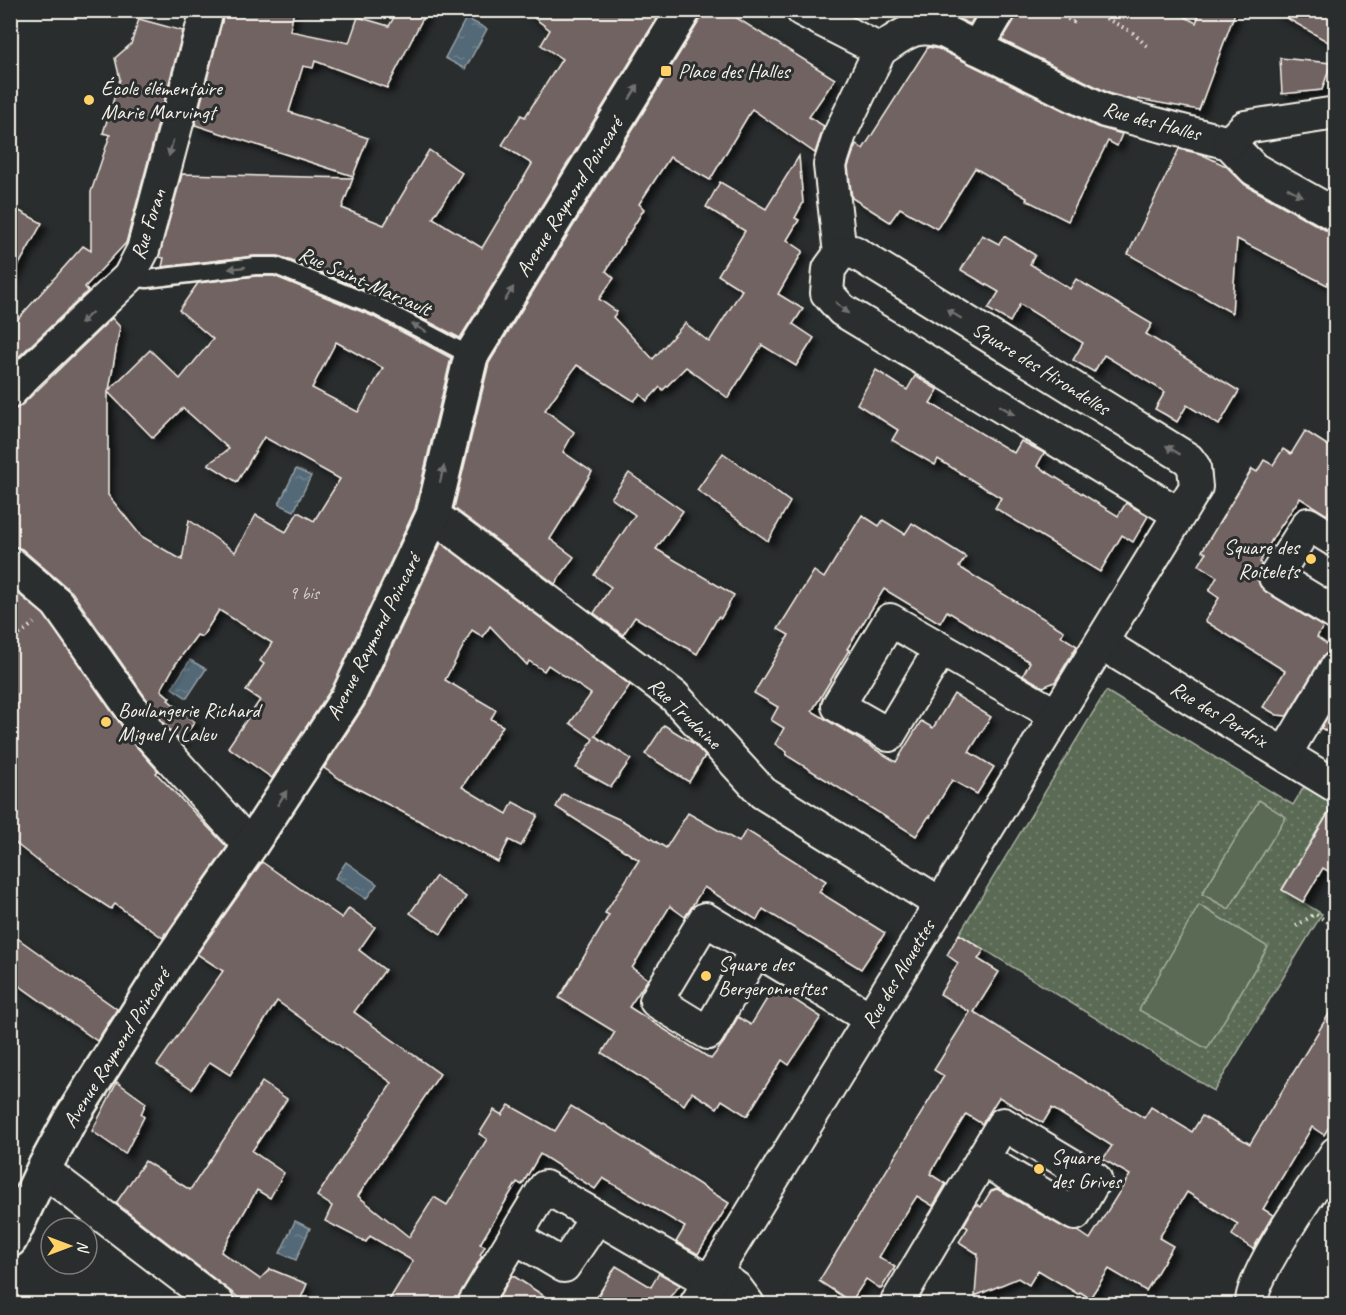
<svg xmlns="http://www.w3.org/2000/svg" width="1346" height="1315" viewBox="0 0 1346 1315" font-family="Caveat,sans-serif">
<defs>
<pattern id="grass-dots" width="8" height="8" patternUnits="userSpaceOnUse" patternTransform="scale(1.5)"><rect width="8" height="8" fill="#5a6b54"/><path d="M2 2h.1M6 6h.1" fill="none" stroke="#72816d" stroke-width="1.8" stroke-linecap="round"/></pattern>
<pattern id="water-ripples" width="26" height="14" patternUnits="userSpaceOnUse" patternTransform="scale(1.5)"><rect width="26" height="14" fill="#536977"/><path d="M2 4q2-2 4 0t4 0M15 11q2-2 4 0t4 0" fill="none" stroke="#6c7f8a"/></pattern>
<filter id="shadow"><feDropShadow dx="5.5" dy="5.5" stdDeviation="3" flood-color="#0009"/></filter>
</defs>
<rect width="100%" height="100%" fill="#2a2d2e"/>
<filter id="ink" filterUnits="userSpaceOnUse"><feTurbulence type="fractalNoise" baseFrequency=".0167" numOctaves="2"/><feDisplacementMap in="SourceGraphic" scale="12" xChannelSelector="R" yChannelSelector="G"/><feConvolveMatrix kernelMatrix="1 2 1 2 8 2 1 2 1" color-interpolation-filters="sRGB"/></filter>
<g filter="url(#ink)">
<!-- grass -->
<polygon fill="url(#grass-dots)" stroke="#a7ae9e" stroke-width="1.5" points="1106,691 1293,805 1305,785 1334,803 1282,889 1322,914 1214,1091 959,934"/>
<!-- pitch -->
<g fill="#5a6b54" stroke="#a7ae9e" stroke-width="1.5">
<polygon points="1259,800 1286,817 1229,909 1202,894"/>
<polygon points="1199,905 1268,947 1207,1049 1139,1010"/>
</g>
<!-- water -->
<g fill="url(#water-ripples)" stroke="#939fa4" stroke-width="1.5">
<polygon points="466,18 487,29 465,69 445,58"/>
<polygon points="296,469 311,476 294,511 279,504"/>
<polygon points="190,660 206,669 187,698 172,688"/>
<polygon points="346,862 377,884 366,899 335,878"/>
<polygon points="295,1221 310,1228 296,1260 280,1253"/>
</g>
<!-- building -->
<g fill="#726363" stroke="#f4f1e8" stroke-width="1.5" fill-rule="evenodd" filter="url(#shadow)">
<polygon points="225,10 294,10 290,31 349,43 358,17 389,26 398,10 427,10 387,88 315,61 313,68 303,66 289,112 368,138 353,176 195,125"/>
<polygon points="524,10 662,10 460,338 380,296 279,256 254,256 162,267 164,258 159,257 182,174 353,178 342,208 384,225 429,150 462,173 433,218 482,248 532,164 502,145 521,115 525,117 562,59 541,45 550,30"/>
<polygon points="703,10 724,10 835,79 809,117 824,126 815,153 752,109 710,180 670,157 639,204 644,209 606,271 614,278 599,299 617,312 613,317 653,359 685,323 709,342 742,290 718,275 745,231 706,207 720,182 766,209 799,156 803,203 795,218 799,220 787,240 803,251 778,294 803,309 793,324 814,338 796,366 762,345 728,398 686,367 663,390 660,387 647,401 640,394 634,401 577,365 545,410 574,432 563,452 592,472 550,539 574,557 555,584 454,508 489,363 700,20"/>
<polygon points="951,10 978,10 970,24 948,14"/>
<polygon points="1017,10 1173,10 1196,23 1201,10 1236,10 1199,110 1138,99 1137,101 1111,94 1002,40 1015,19"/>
<polygon points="1273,10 1335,10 1335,46"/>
<polygon points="139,19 183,31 126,243 85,287 88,291 10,365 10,328 83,246 91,251 91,192 110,135 103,133 120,79 115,58 131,44"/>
<polygon points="928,47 939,49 1097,127 1122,134 1117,146 1108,141 1068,221 1026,200 1027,198 975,168 937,229 900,208 890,222 852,198 848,167 856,144 863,149"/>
<polygon points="1280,58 1331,63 1322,90 1282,94"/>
<polygon points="1179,149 1201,154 1226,166 1245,185 1327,231 1335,233 1335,289 1237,239 1232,313 1128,254"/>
<polygon points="10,206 42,223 10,281"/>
<polygon points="982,235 999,244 1004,236 1035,255 1030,264 1070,289 1076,279 1152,324 1146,334 1239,391 1219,425 1187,405 1177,422 1166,415 1155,409 1165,392 1104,355 1094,372 1073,360 1083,343 1020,304 1010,322 988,309 999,292 961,270"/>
<path d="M256 276H274L372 316 451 358 415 509 332 688 272 778 228 747 260 700 246 691 264 664 260 661 272 643 219 610 202 637 197 635 175 665 161 690 170 698 168 700 195 722 180 741 164 724 72 592 22 549 10 545V409H16L23 404 112 318 120 327 109 390 150 350 180 379 213 339 179 310 198 283ZM336 342 383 368 358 412 312 388ZM108 392 153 438 183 408 229 449 208 464 237 482 264 437 340 479 314 521 298 512 286 532 256 515 235 552 189 520 182 560 141 536 108 495Z"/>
<polygon points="876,370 907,390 915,376 938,390 930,403 1014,453 1021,441 1044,453 1037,466 1118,516 1126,503 1148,516 1133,542 1122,535 1100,572 995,508 1001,498 938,459 935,465 892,440 898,430 857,404"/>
<polygon points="1305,431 1335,450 1335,500 1327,515 1300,498 1274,536 1260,562 1261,565 1257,577 1260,586 1266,592 1323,627 1317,637 1335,650 1327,653 1321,659 1287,716 1277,715 1263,707 1285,671 1205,621 1219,598 1209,591 1217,577 1199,565 1206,553 1202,551 1252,469 1257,472 1264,460 1273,465 1283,449 1291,454"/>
<polygon points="723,453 790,502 768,541 697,490"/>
<polygon points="629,473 683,511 656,549 734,595 721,618 718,617 697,654 635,617 623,635 594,613 611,587 594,575 635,515 611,498"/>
<polygon points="862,515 879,526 883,520 905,534 912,523 966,557 959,567 1064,631 1061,636 1077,646 1055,682 1043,687 1023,675 1030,662 947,611 940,623 884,589 847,649 849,650 812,711 896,762 921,721 933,728 954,694 991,717 969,752 994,767 977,794 952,780 930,817 929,816 916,836 786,755 787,752 775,744 784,728 771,720 778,707 754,693 789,635 778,629 814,571 824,578"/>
<polygon points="441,543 630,685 595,736 631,759 611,787 576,768 593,739 570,723 591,694 548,665 544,671 529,661 527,665 490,626 483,637 472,630 445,680 496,710 491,719 503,726 462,787 507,814 513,802 538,815 521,846 509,840 498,862 343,781 324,768 365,705"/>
<polygon points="10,587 44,615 135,745 158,771 156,773 227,847 166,934 165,933 163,938 115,904 111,909 47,868 10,839"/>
<polygon points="1335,704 1335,737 1321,728"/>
<polygon points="664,725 693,743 705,756 689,782 645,754"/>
<polygon points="563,794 623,821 666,848 688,813 739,842 746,830 826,881 819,892 885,933 861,969 763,909 757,920 704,887 685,917 670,906 632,968 648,979 629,1007 711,1059 724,1042 738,1017 751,1025 771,992 774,994 778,989 821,1017 789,1065 782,1060 747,1116 722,1100 717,1108 692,1092 684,1105 602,1053 615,1032 559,998 609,915 605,913 639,860 556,807"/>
<polygon points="1334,804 1335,875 1323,868 1303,902 1282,890"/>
<polygon points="262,862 342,918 349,908 375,927 359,950 385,970 354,1012 440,1074 358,1196 409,1237 434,1197 447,1205 487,1139 479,1134 494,1110 502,1115 509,1105 555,1131 571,1106 602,1125 604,1124 729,1203 698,1254 676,1242 685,1227 603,1178 595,1189 540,1154 522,1185 517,1182 480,1244 485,1246 480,1255 482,1256 459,1295 456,1305 386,1305 413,1261 370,1236 366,1242 325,1221 332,1206 317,1196 392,1083 277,1001 230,1075 210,1062 192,1089 157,1065 223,971 197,954"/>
<polygon points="436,876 466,897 441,934 410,913"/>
<polygon points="10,933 117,1009 97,1041 10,979"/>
<polygon points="959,934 984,950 978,959 999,972 974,1012 1144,1118 1151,1107 1192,1132 1202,1116 1250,1144 1335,1004 1335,1117 1324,1135 1312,1127 1263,1209 1273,1215 1253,1249 1232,1235 1238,1224 1187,1192 1159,1238 1173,1246 1146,1291 1109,1269 1090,1298 1080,1292 1078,1294 1038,1270 1029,1285 1018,1278 975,1296 978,1254 959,1242 968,1228 964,1225 976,1204 981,1207 991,1191 997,1189 1066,1229 1078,1231 1090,1239 1130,1175 1103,1159 1112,1146 1052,1108 1043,1123 999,1097 982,1124 966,1114 947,1145 930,1174 946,1184 933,1206 917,1196 897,1227 879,1257 895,1267 881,1289 866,1279 851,1302 819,1281 944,1076 934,1070 970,1012 940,994 958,963 947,955"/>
<polygon points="117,1082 146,1103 141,1114 144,1117 125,1154 92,1131"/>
<polygon points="262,1082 287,1099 252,1151 284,1173 270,1198 257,1190 221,1252 260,1279 270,1269 307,1284 298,1305 236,1305 240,1299 229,1290 116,1203 145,1161 190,1190"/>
<polygon points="616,1266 651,1287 659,1273 680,1285 669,1298 678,1305 592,1305"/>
<polygon points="512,1275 558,1305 495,1305"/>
</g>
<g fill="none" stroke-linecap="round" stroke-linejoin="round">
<defs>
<polyline id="lane" points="129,277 147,279 255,266 276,266 376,306 471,356"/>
<g id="street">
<path d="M802 10 880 50C904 34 915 22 945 32L1105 111 1229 143 1254 169 1336 215"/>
<polyline points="977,48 999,10"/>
<polyline points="1229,143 1245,127 1336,113"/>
<polyline points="840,254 830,165 840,134 880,50"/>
<polyline points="10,392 25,376 129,277 143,250 207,10"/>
<polyline points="433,515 674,696 763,793 941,904"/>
<polyline points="1336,541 1308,524 1275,577 1336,614"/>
<polyline points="10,563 57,603 150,735 250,846"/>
<polyline points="1101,643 1336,786"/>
<polyline points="940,650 889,735 838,706 890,620 1056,715"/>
<polyline points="1285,754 1336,668"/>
<polyline points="756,950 708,1033 656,1001 705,919 871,1019"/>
<polyline points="43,1170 218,1304"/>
<polyline points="515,1237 564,1266 597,1217"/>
<polyline points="715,1273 736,1288 748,1304"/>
<polyline points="474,1304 545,1187 710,1282"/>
<polyline points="696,1304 1196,487 1194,467 1188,459 854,252 840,254 829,269 827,293 842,310 1179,514"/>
<polyline points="896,1304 1003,1124 1095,1179 1075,1214 982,1159"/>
<path d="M1252 1304C1249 1277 1318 1181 1336 1153"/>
</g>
<polyline id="secondary" points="10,1240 43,1170 71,1118 170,961 250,846 348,697 433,515 471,356 684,10"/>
</defs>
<!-- lane casing -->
<use href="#lane" stroke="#f4f1e8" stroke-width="21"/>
<!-- street casing -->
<use href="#street" stroke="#f4f1e8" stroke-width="36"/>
<!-- secondary casing -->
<use href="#secondary" stroke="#f4f1e8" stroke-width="38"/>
<!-- path -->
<g stroke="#f4f1e8" stroke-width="4" stroke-dasharray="1.5 4.5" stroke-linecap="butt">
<polyline points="1052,10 1073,22 1082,10"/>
<polyline points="1090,10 1132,32 1149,48"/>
<polyline points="10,642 34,623"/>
<polyline points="1296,926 1315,914 1336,927"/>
</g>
<!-- lane -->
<use href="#lane" stroke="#2a2d2e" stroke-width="16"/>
<!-- street -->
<use href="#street" stroke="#2a2d2e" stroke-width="32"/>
<!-- secondary -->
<use href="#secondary" stroke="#2a2d2e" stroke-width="33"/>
</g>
<!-- one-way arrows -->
<defs><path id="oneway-solid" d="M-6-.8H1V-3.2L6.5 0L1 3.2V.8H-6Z" transform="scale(1.5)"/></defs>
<g fill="#71726f">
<use href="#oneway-solid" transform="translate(634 92) rotate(-58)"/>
<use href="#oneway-solid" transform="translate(171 148) rotate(105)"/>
<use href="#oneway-solid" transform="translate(1295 192) rotate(29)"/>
<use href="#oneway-solid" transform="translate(237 268) rotate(174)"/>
<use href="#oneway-solid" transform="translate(509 294) rotate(-58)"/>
<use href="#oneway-solid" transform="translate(842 308) rotate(42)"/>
<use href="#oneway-solid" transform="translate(954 314) rotate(-148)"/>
<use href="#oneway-solid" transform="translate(86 318) rotate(137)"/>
<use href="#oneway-solid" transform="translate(419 328) rotate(-152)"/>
<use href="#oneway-solid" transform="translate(1007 410) rotate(31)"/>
<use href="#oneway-solid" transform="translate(1173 450) rotate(-148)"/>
<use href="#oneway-solid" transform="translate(442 474) rotate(-77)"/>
<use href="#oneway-solid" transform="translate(282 798) rotate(-57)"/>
</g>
</g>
<!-- markers -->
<g fill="#ffd166" stroke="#2a2d2e" stroke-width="2">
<rect x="660" y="65" width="12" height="12" rx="3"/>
<circle cx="89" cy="100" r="6"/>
<circle cx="1311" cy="559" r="6"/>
<circle cx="106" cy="722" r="6"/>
<circle cx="706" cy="976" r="6"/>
<circle cx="1039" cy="1169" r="6"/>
</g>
<g text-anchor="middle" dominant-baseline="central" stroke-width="6" stroke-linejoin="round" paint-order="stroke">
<!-- number labels -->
<g font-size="18" fill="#d4cec7">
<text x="304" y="593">9 bis</text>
</g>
<!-- poi labels -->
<g font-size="21" fill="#f4f1e8" stroke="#2a2d2e" text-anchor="start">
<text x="678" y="71">Place des Halles</text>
<text x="101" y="88">École élémentaire<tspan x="101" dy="24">Marie Marvingt</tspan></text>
<text x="1299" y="547" text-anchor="end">Square des<tspan x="1299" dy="24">Roitelets</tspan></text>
<text x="118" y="710">Boulangerie Richard<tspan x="118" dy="24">Miguel / Laleu</tspan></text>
<text x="718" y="964">Square des<tspan x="718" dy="24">Bergeronnettes</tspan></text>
<text x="1051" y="1157">Square<tspan x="1051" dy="24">des Grives</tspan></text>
</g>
<!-- street labels -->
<g font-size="21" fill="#f4f1e8" stroke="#2a2d2e">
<text transform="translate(1152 121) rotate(15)">Rue des Halles</text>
<text transform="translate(569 197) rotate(-58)">Avenue Raymond Poincaré</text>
<text transform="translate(148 224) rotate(-72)">Rue Foran</text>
<text transform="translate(365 281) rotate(24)">Rue Saint-Marsault</text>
<text transform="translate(1041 368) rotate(32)">Square des Hirondelles</text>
<text transform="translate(373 637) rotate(-63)">Avenue Raymond Poincaré</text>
<text transform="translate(685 713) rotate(44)">Rue Trudaine</text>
<text transform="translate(1219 714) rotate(31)">Rue des Perdrix</text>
<text transform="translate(898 974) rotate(-59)">Rue des Alouettes</text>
<text transform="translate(116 1048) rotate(-58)">Avenue Raymond Poincaré</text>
</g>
</g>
<!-- margin -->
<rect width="1346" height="1315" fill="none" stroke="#2a2d2e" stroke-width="36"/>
<rect x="18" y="18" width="1310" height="1279" fill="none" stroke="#f4f1e8" stroke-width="2" filter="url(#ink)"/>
<!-- north arrow -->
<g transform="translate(69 1246) rotate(90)"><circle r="28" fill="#2a2d2e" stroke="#7b7b78" stroke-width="1.5"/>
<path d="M0-4.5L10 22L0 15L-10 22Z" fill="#ffd166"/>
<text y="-9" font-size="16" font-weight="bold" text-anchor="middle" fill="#f4f1e8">N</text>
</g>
</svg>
